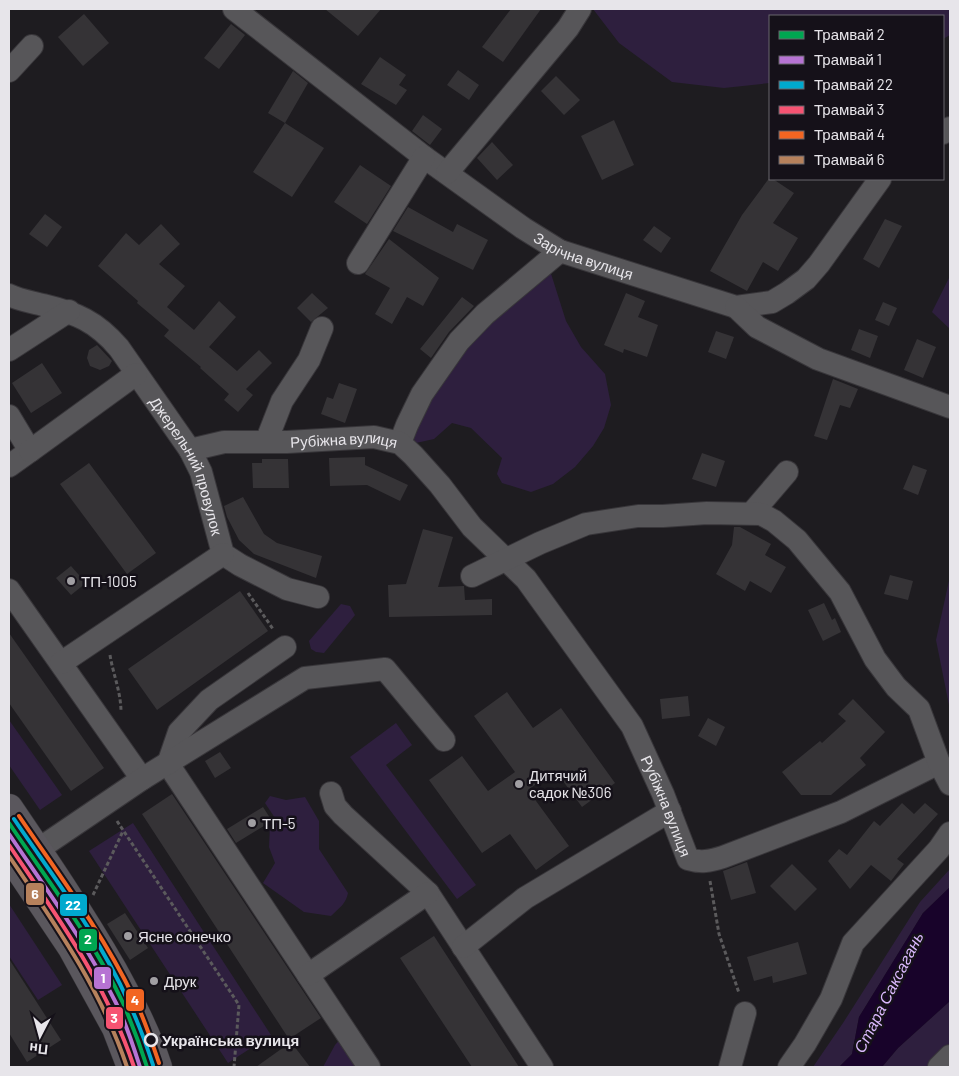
<svg xmlns="http://www.w3.org/2000/svg" width="959" height="1076" viewBox="0 0 959 1076" font-family="Barlow,sans-serif">
<rect width="100%" height="100%" fill="#1e1c20"/>
<!-- green -->
<g fill="#2e1f3e">
<polygon points="593,9 950,9 950,35 943,39 943,16 770,16 770,83 724,88 672,82 619,43"/>
<polygon points="547,261 566,321 581,347 605,374 611,405 604,428 593,446 575,467 553,484 531,492 502,483 497,474 502,458 471,428 452,423 434,439 416,443 407,438 422,394"/>
<polygon points="950,276 950,329 932,312"/>
<polygon points="950,576 950,710 936,640"/>
<polygon points="341,604 350,606 355,615 324,653 316,652 311,649 309,641"/>
<polygon points="9,720 62,795 40,810 9,765"/>
<polygon points="396,723 412,745 386,765 476,885 457,899 350,757"/>
<path d="M270 796 286 800 305 797 319 821V849L348 893C346 904 339 908 331 916L304 912 263 883 275 863 269 847 270 825 277 821 265 803Z"/>
<polygon points="133,823 271,1035 228,1063 89,851"/>
<polygon points="950,869 950,887 923,913 859,1017 852,1054 839,1067 813,1067 843,1023 920,902"/>
<polygon points="9,904 62,985 38,1000 9,956"/>
<polygon points="950,1001 950,1067 882,1067 898,1048"/>
<polygon points="349,1029 372,1052 380,1063 378,1067 323,1067 335,1045"/>
</g>
<!-- water -->
<polygon fill="#18032a" points="950,887 950,1001 898,1048 882,1067 839,1067 852,1054 859,1017 923,913"/>
<!-- building -->
<g fill="#353336">
<polygon points="325,9 381,9 358,36"/>
<polygon points="511,9 541,9 503,62 482,47"/>
<polygon points="84,14 109,43 83,66 58,37"/>
<polygon points="231,24 245,35 219,69 204,58"/>
<polygon points="380,57 406,75 399,85 407,90 396,105 361,84"/>
<polygon points="458,70 479,85 469,100 447,85"/>
<polygon points="293,71 308,83 285,123 268,113"/>
<polygon points="556,76 580,100 564,115 541,91"/>
<polygon points="423,115 442,129 430,145 412,131"/>
<polygon points="614,120 634,165 602,180 581,136"/>
<polygon points="285,123 324,148 292,197 253,172"/>
<polygon points="492,142 513,165 497,180 477,158"/>
<polygon points="360,165 391,186 367,224 334,202"/>
<polygon points="770,177 770,179 773,179 794,193 773,223 798,238 778,271 763,262 747,291 710,271 742,215"/>
<polygon points="408,207 453,232 457,224 488,240 473,270 393,231"/>
<polygon points="45,214 62,227 47,247 29,234"/>
<polygon points="885,219 902,226 879,268 863,259"/>
<polygon points="161,224 180,244 159,264 185,286 167,307 194,330 219,301 236,317 209,347 237,371 259,350 272,363 246,389 253,395 238,412 224,400 229,394 200,368 201,367 164,336 169,330 137,303 138,301 98,266 126,233 139,245"/>
<polygon points="654,226 671,238 661,253 643,240"/>
<polygon points="389,239 439,278 423,306 407,297 392,324 375,314 390,288 365,274"/>
<polygon points="312,293 328,308 311,322 297,308"/>
<polygon points="626,293 645,301 638,317 658,325 647,357 624,349 623,353 604,345"/>
<polygon points="462,297 474,306 449,332 431,358 420,349"/>
<polygon points="883,302 897,308 889,326 875,320"/>
<polygon points="859,329 878,336 870,358 851,350"/>
<polygon points="716,331 734,337 726,359 708,352"/>
<polygon points="917,339 936,347 923,378 904,370"/>
<polygon points="97,345 112,361 109,366 100,370 90,366 87,358 89,350"/>
<polygon points="42,363 62,393 31,413 12,383"/>
<polygon points="833,379 858,389 850,408 840,405 827,440 814,436"/>
<polygon points="339,383 357,389 345,423 321,414 327,397 333,399"/>
<polygon points="702,453 725,461 716,487 692,479"/>
<polygon points="365,457 365,465 408,485 400,501 367,485 330,486 329,458"/>
<polygon points="262,459 288,459 289,488 253,488 252,463 262,463"/>
<polygon points="89,463 156,553 127,574 60,484"/>
<polygon points="913,465 927,470 918,495 903,489"/>
<polygon points="243,497 264,534 277,543 322,556 316,578 254,554 239,540 227,517 224,506"/>
<polygon points="734,527 740,527 771,544 765,555 786,567 771,593 750,581 745,591 716,574 732,545"/>
<polygon points="423,529 453,537 438,587 464,586 465,600 492,599 492,615 389,617 388,585 406,584"/>
<polygon points="71,566 86,583 71,595 56,578"/>
<polygon points="890,575 913,581 908,600 884,594"/>
<polygon points="240,591 268,631 157,710 128,669"/>
<polygon points="824,603 832,620 835,618 841,632 823,641 808,610"/>
<polygon points="9,633 104,768 71,791 9,703"/>
<polygon points="507,692 533,728 561,708 615,783 582,807 555,770 528,790 569,846 536,870 510,834 482,853 429,780 462,756 488,791 515,772 474,716"/>
<polygon points="688,696 690,716 662,719 660,699"/>
<polygon points="853,699 885,732 860,758 866,765 831,795 801,795 782,772 820,741 822,743 846,721 838,714"/>
<polygon points="708,718 725,727 716,746 698,736"/>
<polygon points="220,752 231,768 215,778 205,761"/>
<polygon points="172,794 321,1018 289,1039 142,814"/>
<polygon points="902,803 914,814 925,803 938,814 897,859 904,864 891,881 871,865 850,889 828,861 839,849 847,855 874,821 880,826"/>
<polygon points="263,807 272,821 236,843 227,829"/>
<polygon points="747,862 756,893 731,900 723,871"/>
<polygon points="792,864 817,889 795,911 770,886"/>
<polygon points="125,913 148,948 130,960 107,924"/>
<polygon points="434,936 519,1067 472,1067 400,958"/>
<polygon points="798,942 807,974 773,983 772,976 754,981 747,957"/>
<polygon points="9,959 61,1040 27,1062 9,1033"/>
<polygon points="291,1042 310,1067 256,1067"/>
</g>
<g fill="none" stroke-linecap="round" stroke-linejoin="round">
<defs>
<g id="minor">
<path id="s1" d="M234 9 424 157 523 228 560 251 736 307 772 302 787 293 806 279 819 264 880 179"/>
<polyline points="9,71 32,46"/>
<polyline points="943,133 950,128"/>
<polyline points="447,173 568,28 580,9"/>
<polyline points="358,263 424,157"/>
<path id="s2" d="M9 295C19 300 32 302 43 305 76 313 96 321 119 348L190 450 201 472 223 554 240 565 287 589 318 597"/>
<polyline points="736,307 757,327 818,359 950,407"/>
<polyline points="9,350 69,311"/>
<polyline points="9,416 30,451 9,466"/>
<polyline points="266,442 282,401 309,360 322,328"/>
<polyline points="400,443 407,425 422,394 459,341 485,314 560,251"/>
<path id="s3" d="M190 450 224 442H287L374 437 400 443 413 455 440 485 472 527 526 579 632 726 663 794 688 859C701 863 710 861 723 857L841 812 939 763"/>
<polyline points="30,451 136,374"/>
<polyline points="752,513 787,472"/>
<polyline points="472,576 540,543 586,524 638,516 663,516 707,513 761,514 774,521 797,540 840,592 875,659 896,687 919,709 939,763 950,784"/>
<polyline points="9,590 142,779"/>
<polyline points="61,663 223,554"/>
<polyline points="168,764 369,1067"/>
<polyline points="168,764 179,732 209,700 285,647"/>
<polyline points="331,793 335,806 343,815 428,893 542,1067"/>
<polyline points="24,859 142,779 305,678 385,669 444,740"/>
<polyline points="463,947 525,898 670,811"/>
<polyline points="308,975 428,893"/>
<polyline points="730,1067 745,1013"/>
<polyline points="789,1067 805,1044 831,999 853,943 939,849 950,833"/>
<polyline points="939,1067 950,1056"/>
</g>
<g id="major">
<path d="M9 808C45 861 81 914 113 970 130 1001 147 1033 158 1067"/>
<polyline points="9,854 72,948 116,1028 131,1067"/>
</g>
</defs>
<!-- minor casing -->
<use href="#minor" stroke="#38363a" stroke-width="24"/>
<!-- major casing -->
<use href="#major" stroke="#38363a" stroke-width="29"/>
<!-- path -->
<g stroke="#5b5a5c" stroke-width="3" stroke-dasharray="4 2.5" stroke-linecap="butt">
<polyline points="248,593 273,629"/>
<path d="M110 655C113 674 121 692 121 712"/>
<polyline points="117,821 239,1005 234,1067"/>
<polyline points="710,881 719,934 739,993"/>
<polyline points="93,895 123,831"/>
</g>
<!-- minor -->
<use href="#minor" stroke="#575659" stroke-width="22"/>
<!-- major -->
<use href="#major" stroke="#5a575d" stroke-width="28"/>
<defs>
<path id="tram-1" d="M9 823C48 881 93 939 123 1003 132 1024 140 1045 147 1067"/>
<path id="tram-2" d="M9 834C46 889 86 943 116 1003 126 1023 133 1045 140 1067"/>
<path id="tram-3" d="M14 819C54 878 99 936 128 1001 138 1022 146 1043 153 1065"/>
<path id="tram-4" d="M9 845C58 918 106 983 134 1067"/>
<path id="tram-5" d="M19 816C59 875 102 932 133 996 144 1017 151 1040 159 1063"/>
<path id="tram-6" d="M9 856C55 924 101 989 127 1067"/>
</defs>
<!-- tram-1 casing -->
<use href="#tram-1" stroke="#151119" stroke-width="8"/>
<!-- tram-2 casing -->
<use href="#tram-2" stroke="#151119" stroke-width="8"/>
<!-- tram-3 casing -->
<use href="#tram-3" stroke="#151119" stroke-width="8"/>
<!-- tram-4 casing -->
<use href="#tram-4" stroke="#151119" stroke-width="8"/>
<!-- tram-5 casing -->
<use href="#tram-5" stroke="#151119" stroke-width="8"/>
<!-- tram-6 casing -->
<use href="#tram-6" stroke="#151119" stroke-width="8"/>
<!-- tram-1 -->
<use href="#tram-1" stroke="#00a651" stroke-width="4"/>
<!-- tram-2 -->
<use href="#tram-2" stroke="#b673d3" stroke-width="4"/>
<!-- tram-3 -->
<use href="#tram-3" stroke="#00a9ce" stroke-width="4"/>
<!-- tram-4 -->
<use href="#tram-4" stroke="#f65372" stroke-width="4"/>
<!-- tram-5 -->
<use href="#tram-5" stroke="#f26522" stroke-width="4"/>
<!-- tram-6 -->
<use href="#tram-6" stroke="#b6815c" stroke-width="4"/>
</g>
<!-- markers -->
<g fill="#a19fa3" stroke="#151119" stroke-width="2">
<circle cx="71" cy="581" r="5"/>
<circle cx="519" cy="784" r="5"/>
<circle cx="252" cy="823" r="5"/>
<circle cx="128" cy="936" r="5"/>
<circle cx="154" cy="981" r="5"/>
</g>
<circle fill="#151119" stroke="#e7e5ea" stroke-width="2.5" cx="151" cy="1040" r="6"/>
<g text-anchor="middle" dominant-baseline="central" stroke-width="5" stroke-linejoin="round" paint-order="stroke">
<!-- street labels -->
<g font-size="15" fill="#e7e5ea" stroke="#151119">
<text stroke="none"><textPath href="#s1" startOffset="430">Зарічна вулиця</textPath></text>
<text stroke="none"><textPath href="#s3" startOffset="155">Рубіжна вулиця</textPath></text>
<text stroke="none"><textPath href="#s2" startOffset="262">Джерельний провулок</textPath></text>
<text stroke="none"><textPath href="#s3" startOffset="666">Рубіжна вулиця</textPath></text>
</g>
<!-- poi labels -->
<g font-size="15" fill="#e7e5ea" stroke="#151119" text-anchor="start">
<text x="81" y="581">ТП-1005</text>
<text x="529" y="775">Дитячий<tspan x="529" dy="17">садок №306</tspan></text>
<text x="262" y="823">ТП-5</text>
<text x="138" y="936">Ясне сонечко</text>
<text x="164" y="981">Друк</text>
</g>
<!-- stop labels -->
<g font-size="15" font-weight="bold" fill="#e7e5ea" stroke="#151119" text-anchor="start">
<text x="162" y="1040">Українська вулиця</text>
</g>
<!-- water labels -->
<g font-size="16" font-style="italic" fill="#dab9fd" stroke="#151119">
<text transform="translate(888 992) rotate(-63)">Стара Саксагань</text>
</g>
</g>
<g stroke="#151119" stroke-width="2">
<rect x="25" y="882" width="20" height="24" rx="5" fill="#b6815c"/>
<rect x="59" y="893" width="29" height="24" rx="5" fill="#00a9ce"/>
<rect x="78" y="928" width="20" height="24" rx="5" fill="#00a651"/>
<rect x="93" y="966" width="19" height="24" rx="5" fill="#b673d3"/>
<rect x="125" y="988" width="20" height="24" rx="5" fill="#f26522"/>
<rect x="105" y="1006" width="19" height="24" rx="5" fill="#f65372"/>
</g>
<g font-size="14" text-anchor="middle" font-weight="bold" fill="#fff">
<text x="35" y="899">6</text>
<text x="73" y="910">22</text>
<text x="88" y="944">2</text>
<text x="103" y="983">1</text>
<text x="135" y="1005">4</text>
<text x="114" y="1023">3</text>
</g>
<!-- border -->
<rect width="959" height="1076" fill="none" stroke="#e7e5ea" stroke-width="20"/>
<!-- legend -->
<rect x="769" y="15" width="175" height="165" fill="#151119" stroke="#69666d"/>
<rect x="779" y="31" width="25" height="8" fill="#00a651" stroke="#69666d"/>
<text x="814" y="40" font-size="15" fill="#e7e5ea">Трамвай 2</text>
<rect x="779" y="56" width="25" height="8" fill="#b673d3" stroke="#69666d"/>
<text x="814" y="65" font-size="15" fill="#e7e5ea">Трамвай 1</text>
<rect x="779" y="81" width="25" height="8" fill="#00a9ce" stroke="#69666d"/>
<text x="814" y="90" font-size="15" fill="#e7e5ea">Трамвай 22</text>
<rect x="779" y="106" width="25" height="8" fill="#f65372" stroke="#69666d"/>
<text x="814" y="115" font-size="15" fill="#e7e5ea">Трамвай 3</text>
<rect x="779" y="131" width="25" height="8" fill="#f26522" stroke="#69666d"/>
<text x="814" y="140" font-size="15" fill="#e7e5ea">Трамвай 4</text>
<rect x="779" y="156" width="25" height="8" fill="#b6815c" stroke="#69666d"/>
<text x="814" y="165" font-size="15" fill="#e7e5ea">Трамвай 6</text>
<!-- north arrow -->
<g transform="translate(40 1036) rotate(186)" stroke="#151119" stroke-width="4" paint-order="stroke">
<path d="M0-4L9 19L0 12L-9 19Z" fill="#e7e5ea"/>
<text y="-8" font-size="14" font-weight="bold" text-anchor="middle" fill="#e7e5ea">Пн</text>
</g>
</svg>
